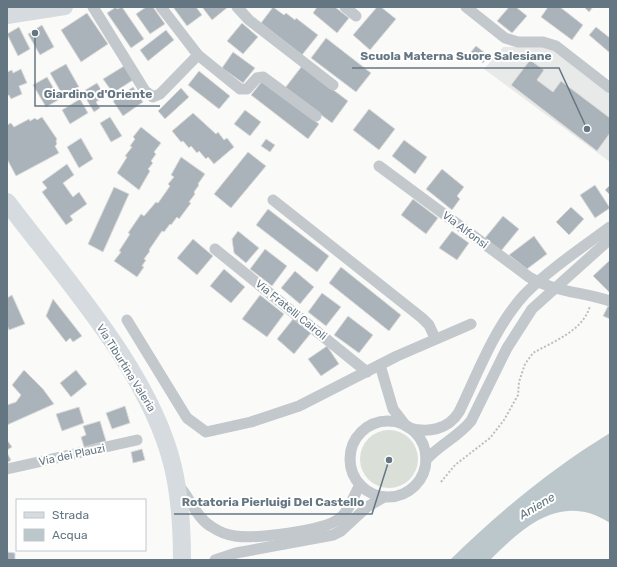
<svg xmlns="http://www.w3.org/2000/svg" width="617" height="567" viewBox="0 0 617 567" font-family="Rubik,sans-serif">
<rect width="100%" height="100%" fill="#fafaf8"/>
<!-- built -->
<polygon fill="#e8e9e9" points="503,47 551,47 610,95 610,162 484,69"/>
<!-- green -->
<circle fill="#dadfd7" cx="389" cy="459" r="29"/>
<!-- water -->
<path fill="#bbc7cb" d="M610 433V523C562 492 524 526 490 560H450C499 512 551 469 610 433Z"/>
<!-- building -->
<g fill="#aab3b9" stroke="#dcdcda">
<polygon points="116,7 117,9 122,7 144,39 131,48 107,13"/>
<polygon points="146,7 153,7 165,24 150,34 136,14"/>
<polygon points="173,7 196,7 202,15 187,26"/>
<polygon points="202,7 228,7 212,20"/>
<polygon points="273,7 284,15 286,13 295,20 296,18 318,35 302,55 261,23"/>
<polygon points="317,7 335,7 349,18 337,33 313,13"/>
<polygon points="377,7 381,7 396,19 370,50 353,35"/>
<polygon points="509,7 516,7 527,16 512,33 497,21"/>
<polygon points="548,7 560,7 583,25 572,40 541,17"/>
<polygon points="584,7 593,7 589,12"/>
<polygon points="87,13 108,44 81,62 61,30"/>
<polygon points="242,23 258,37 243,54 227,41"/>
<polygon points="42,25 54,47 40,55 28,34"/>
<polygon points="19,27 30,49 18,56 7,34"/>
<polygon points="596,27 610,38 610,53 589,35"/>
<polygon points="166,30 174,40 148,61 140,50"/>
<polygon points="326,38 371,73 356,92 311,58"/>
<polygon points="476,46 489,56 483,63 470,53"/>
<polygon points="233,52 255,68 243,83 222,68"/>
<polygon points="530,60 544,70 537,80 553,92 561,81 610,118 610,133 597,151 511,85"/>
<polygon points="66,64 79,87 63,96 50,73"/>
<polygon points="124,66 133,80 113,93 103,79"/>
<polygon points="302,66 348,101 332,123 285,88"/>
<polygon points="21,69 27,83 19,86 22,94 11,99 9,95 7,96 7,72 12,70 13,73"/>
<polygon points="199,71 230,96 219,109 188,85"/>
<polygon points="47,77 60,99 46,107 33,85"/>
<polygon points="263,80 319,124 308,139 251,95"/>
<polygon points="97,83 105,96 96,102 100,108 94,112 82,92"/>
<polygon points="133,87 143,102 123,116 113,101"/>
<polygon points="181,88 189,97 165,119 158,111"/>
<polygon points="80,99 88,113 70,124 62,110"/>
<polygon points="369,109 395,129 379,150 353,130"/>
<polygon points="245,110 261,122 250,136 234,124"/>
<polygon points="193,113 216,134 218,132 224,140 227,138 234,147 214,164 208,157 206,159 199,151 197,153 191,146 189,148 183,141 181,142 172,131"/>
<polygon points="42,117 57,139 56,141 57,144 55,146 59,153 16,176 7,159 7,125 11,123 14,127 29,119 30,121 35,118 37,120"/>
<polygon points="110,117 122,136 111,142 100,123"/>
<polygon points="141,127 161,143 154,152 156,154 151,161 153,163 148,169 150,171 139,190 117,173 127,157 125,156 132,147 130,146 135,139 133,137"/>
<polygon points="81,138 93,159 79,168 67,147"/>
<polygon points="266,139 275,145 270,152 261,146"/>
<polygon points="404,140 427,157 415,174 392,156"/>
<polygon points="248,152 266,166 231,208 214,194"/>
<polygon points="181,157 205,174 198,184 199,185 194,192 195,194 189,202 191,203 179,219 177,217 171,225 170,224 164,232 162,231 149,250 150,251 144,259 146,260 142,266 144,267 137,277 114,261 121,252 119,251 130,234 128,233 141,214 144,216 156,202 158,203 170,186 168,184 174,177 171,175"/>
<polygon points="67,164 74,175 63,183 73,197 79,192 87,204 70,216 73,220 66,225 42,192 47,188 42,182"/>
<polygon points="442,169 464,187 457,196 460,199 452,210 426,189"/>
<polygon points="595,185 610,208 595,218 580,195"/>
<polygon points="610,185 610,195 605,190"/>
<polygon points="114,187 129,194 103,252 88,244"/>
<polygon points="413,199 438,218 426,234 401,215"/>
<polygon points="571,207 584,219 569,235 556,222"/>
<polygon points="268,209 329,256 317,272 256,225"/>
<polygon points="503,216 519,229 501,251 485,238"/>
<polygon points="238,231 259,248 246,263 234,253 232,239"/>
<polygon points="452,231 469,243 457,260 439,248"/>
<polygon points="534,236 547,254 527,269 509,255"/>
<polygon points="193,239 213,256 197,275 177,258"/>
<polygon points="265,249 287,266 272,286 250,269"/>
<polygon points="610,260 610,293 593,276"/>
<polygon points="341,267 401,315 389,331 329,283"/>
<polygon points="224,269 245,287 231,303 210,286"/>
<polygon points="295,271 314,287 300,304 281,288"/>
<polygon points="322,293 341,307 326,326 308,312"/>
<polygon points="12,295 25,324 9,330 7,325 7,298"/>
<polygon points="260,295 284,314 267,337 242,319"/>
<polygon points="53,299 82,336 73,342 70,338 66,342 46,316"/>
<polygon points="608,306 610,307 610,319 603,316"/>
<polygon points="348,316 373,335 359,353 334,335"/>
<polygon points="293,319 311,333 294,354 277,339"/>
<polygon points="327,346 339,364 321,376 308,359"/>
<polygon points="24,370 43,389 54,404 7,425 7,405 16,402 21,395 12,385"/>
<polygon points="76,370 87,384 71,397 60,383"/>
<polygon points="125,406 130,423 112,429 106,413"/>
<polygon points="79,407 84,423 62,431 56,414"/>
<polygon points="100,421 106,441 84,447 81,437 86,435 83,426"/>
<polygon points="7,440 12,447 7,450"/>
<polygon points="142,449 145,460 133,463 131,452"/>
<polygon points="7,453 11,460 7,463"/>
<polygon points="7,552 15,553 15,560 7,560"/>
</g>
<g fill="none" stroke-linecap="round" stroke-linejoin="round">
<!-- path -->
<path stroke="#bbbfc2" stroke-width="2" stroke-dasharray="2 2" stroke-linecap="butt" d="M441 482 455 465 490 438 504 420 518 395 519 382 525 364 533 353C554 341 583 331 590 306"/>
<!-- minor -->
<g stroke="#c3c8cc" stroke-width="11">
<polyline points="93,7 145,91 153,97 160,94 198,55 161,7"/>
<polyline points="237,7 249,20 333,85"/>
<polyline points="345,7 356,16"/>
<polyline points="466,7 505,38 518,42 543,42 556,46 610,88"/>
<polyline points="198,55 240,89 247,89 257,78 263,77 316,116"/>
<path d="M379 166 529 277C554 292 583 292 610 301"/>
<polyline points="273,200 422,318 429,325 435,338"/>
<polyline points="215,249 367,372"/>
<polyline points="127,320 187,418 206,432 251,422 299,406 397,356 471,324"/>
<polyline points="380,365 393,409 406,426"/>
<circle cx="388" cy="459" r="38"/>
<path d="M409 428C428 433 448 430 459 412 478 373 494 328 524 295 546 272 584 246 610 227"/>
<path d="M426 460C439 445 458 437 471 421L507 348 532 309 610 239"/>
<polyline points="7,469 137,440"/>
<path d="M178 485C190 497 196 518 212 527 218 531 227 535 235 536 255 539 323 531 339 519 350 511 353 496 360 485"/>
<polyline points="215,560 236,553 333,535 341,531 367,507 384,497"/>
</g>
<!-- secondary -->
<polyline stroke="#d6dbdf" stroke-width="16" points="7,16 65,7"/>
<!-- primary -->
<path stroke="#d6dbdf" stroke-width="18" d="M7 202C65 279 151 373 173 467 180 497 182 529 182 560"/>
</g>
<g text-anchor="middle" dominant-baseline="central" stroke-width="4" stroke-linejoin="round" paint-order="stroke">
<!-- street labels -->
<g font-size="11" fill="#657683" stroke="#fff">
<text transform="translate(465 230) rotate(37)">Via Alfonsi</text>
<text transform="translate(291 310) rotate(39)">Via Fratelli Cairoli</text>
<text transform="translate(126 368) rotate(58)">Via Tiburtina Valeria</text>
<text transform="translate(72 455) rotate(-12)">Via dei Plauzi</text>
</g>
<!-- water labels -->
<g font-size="12" font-style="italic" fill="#60757c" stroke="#fff">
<text transform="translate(537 506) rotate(-31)">Aniene</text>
</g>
</g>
<!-- callouts -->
<path fill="none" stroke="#657683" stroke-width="1.5" d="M587 129L559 68H352M35 33L35 106H160M389 460L372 514H174"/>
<g fill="#657683" stroke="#fff" stroke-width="1.5">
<circle cx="587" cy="129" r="4"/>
<circle cx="35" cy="33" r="4"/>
<circle cx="389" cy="460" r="4"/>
</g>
<g font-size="12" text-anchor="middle" font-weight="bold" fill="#657683" stroke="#fff" stroke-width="4" stroke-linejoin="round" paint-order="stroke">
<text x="456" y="60">Scuola Materna Suore Salesiane</text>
<text x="98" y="98">Giardino d'Oriente</text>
<text x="273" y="506">Rotatoria Pierluigi Del Castello</text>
</g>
<!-- border -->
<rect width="617" height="567" fill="none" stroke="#657683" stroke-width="16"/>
<!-- legend -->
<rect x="16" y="499" width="130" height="52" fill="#ffffff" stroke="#c1c8cd"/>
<rect x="24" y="512" width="20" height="6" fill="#d6dbdf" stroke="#c1c8cd"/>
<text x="52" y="519" font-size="12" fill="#657683">Strada</text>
<rect x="24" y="529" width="20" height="12" fill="#bbc7cb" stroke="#c1c8cd"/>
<text x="52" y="539" font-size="12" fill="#657683">Acqua</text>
</svg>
